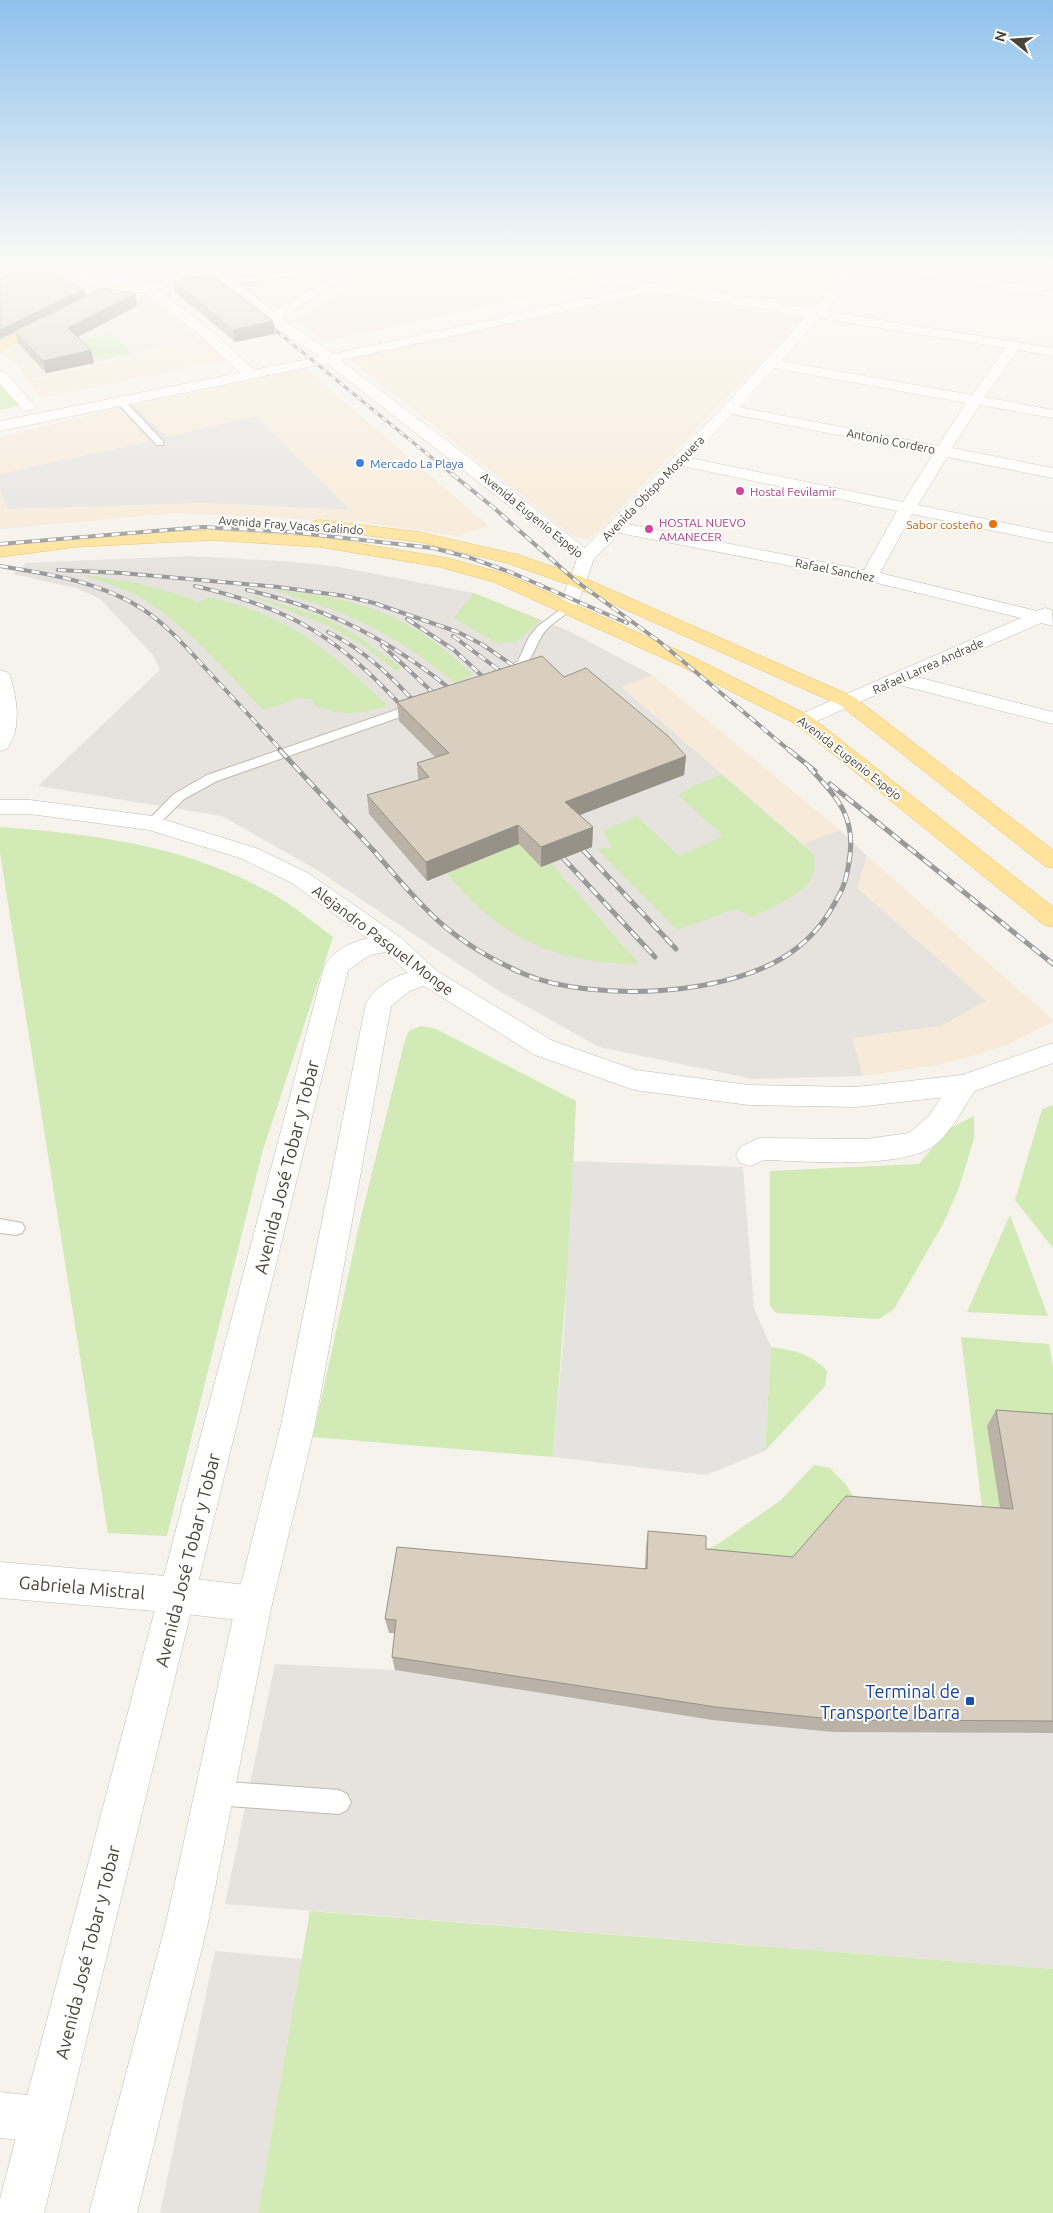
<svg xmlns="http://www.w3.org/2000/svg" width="1053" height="2213" viewBox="0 0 1053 2213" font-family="Ubuntu,sans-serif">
<rect width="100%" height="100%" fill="#f6f3ec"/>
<!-- commercial -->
<g fill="#f7ead8">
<polygon points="209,263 352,263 276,313"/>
<polygon points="386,263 482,263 604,282 326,341 295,321"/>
<polygon points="532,263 648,263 635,276 625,278"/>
<polygon points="697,263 853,263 812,307 672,286"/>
<polygon points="654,292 801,317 758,365 607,522 589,539 574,537 350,359"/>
<polygon points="201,338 227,360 40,398 28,381"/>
<polygon points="306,369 489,526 457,536 361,522 177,513 0,529 0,490 8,509 205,503 349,510 256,416 167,437 134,405"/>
<polygon points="120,408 151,441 0,474 0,437"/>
<polygon points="652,675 840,830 804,844 620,687"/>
<polygon points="867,856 1053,1020 1053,1022 1006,1045 965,1058 937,1065 863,1076 852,1038 941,1026 986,1001 857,888"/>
</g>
<!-- industrial -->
<g fill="#e6e2dd">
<polygon points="189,556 281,561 334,566 474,593 569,631 652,675 621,687 803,844 840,830 867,856 857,888 986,1001 941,1026 852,1038 863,1076 753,1079 599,1047 499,991 317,870 222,816 38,786 160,670 153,655 100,599 76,588 13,574 26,563"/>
<polygon points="275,1664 395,1670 712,1720 1053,1733 1053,1969 225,1904"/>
<polygon points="215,1951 302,1959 258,2213 160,2213"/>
</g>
<!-- education -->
<polygon fill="#efe8d6" points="145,295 198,338 27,380 17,364 0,354 0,349 110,297"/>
<!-- green -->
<g fill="#d2eab5">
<polygon points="110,334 131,353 99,360 78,341"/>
<polygon points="0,383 19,406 0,410"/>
<path d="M81 574 136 583 190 598 197 603 209 597C289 615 330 651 388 706 360 714 343 717 315 706L311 699 296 698 277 706 263 710C226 672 190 629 145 600 125 588 102 582 81 574Z"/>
<path d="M272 590C323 594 374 603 418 631 437 643 455 660 473 674L455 683C397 635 345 610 272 590Z"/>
<polygon points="239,592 323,617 356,635 402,668 395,670 364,646 327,625"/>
<polygon points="474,593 540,620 515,643 505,641 500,645 454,618"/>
<path d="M722 775 813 854C825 889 776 904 753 917L742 912 733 910 677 930 597 849 612 848 603 831 637 816 679 856 723 836 678 795 693 786Z"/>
<path d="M0 827C94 834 188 846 271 893 293 905 313 922 333 937L262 1153 167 1536 108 1533 0 853Z"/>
<path d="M519 844 541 866 551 863 639 964C555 964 499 938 447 873Z"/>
<polygon points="421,1026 436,1029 576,1101 570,1237 553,1457 313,1437 360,1221 405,1040 409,1031"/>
<polygon points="1053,1105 1053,1248 1015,1200 1042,1109"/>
<polygon points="974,1116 974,1139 958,1190 944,1222 894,1309 879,1319 776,1313 770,1306 770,1171 919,1164 948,1129"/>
<polygon points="1010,1215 1048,1316 967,1312"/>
<polygon points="961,1337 1049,1344 1053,1368 1053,1431 1003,1525 984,1523"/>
<path d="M771 1347C794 1350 811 1354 827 1371L825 1386 765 1451Z"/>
<polygon points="814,1465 830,1468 846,1485 865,1513 788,1572 703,1551 718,1544 780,1501"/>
<polygon points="310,1911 1053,1969 1053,2213 258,2213"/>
</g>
<!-- parking -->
<g fill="#e5e3e0">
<polygon points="134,405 167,437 256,416 350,510 205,503 8,509 0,490 0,474 150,441 120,408"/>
<polygon points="573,1161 743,1167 754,1308 771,1347 765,1451 706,1475 553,1457 564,1333"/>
</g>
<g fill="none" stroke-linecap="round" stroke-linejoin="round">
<defs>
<g id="service">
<polygon points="311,267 315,269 314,271 266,281 225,283 221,281 225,279 266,277"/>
<polygon points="117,399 123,399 163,441 163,445 157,445 117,403"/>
<path d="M568 604 573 607C566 616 554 621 546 630 534 643 528 682 503 675L501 673 503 671 518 661 529 637 538 626Z"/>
<polygon points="419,702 425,706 423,709 217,781 184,799 157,826 152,827 145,823 174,794 207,775"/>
<polygon points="0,1219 22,1223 25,1228 22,1233 16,1235 0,1233"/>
<polygon points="215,1781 339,1790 347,1794 351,1802 347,1810 339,1814 215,1805 207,1801 203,1793 207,1785"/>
</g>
<g id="minor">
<path d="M31 263H60L86 268 92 263H106L94 273V276C118 293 159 287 182 270L180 263C188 263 197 262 204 264 223 267 258 299 273 312L357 263H372L281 318 321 345 505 485 585 548 724 406 806 316 503 267 497 263H528L813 309 855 263H881L1053 289V297L864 268 825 311 1053 348V356L1018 350 985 397 1053 410V418L980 405 952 448 1053 468V478L947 457 918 505 1053 533V543L912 514 880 573 1037 611 1045 608 1052 610 1053 626 1041 623 917 677 1053 712V724L899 685 810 724 803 726 796 724 793 720 796 716 1021 618 869 581 619 533 594 559 575 611 568 613 561 611 559 607 577 559 311 351C296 341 280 331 266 320 244 302 222 278 194 268 191 282 169 286 157 289L212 331 256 372 258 375 256 378H246L202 337 144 292C129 294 86 293 82 275L37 267ZM819 318 1005 348 972 395 781 361ZM774 368 966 403 938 446 739 407ZM732 414 933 454 903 502 690 458ZM682 466 897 511 864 570 627 524Z"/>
<polygon points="0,371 5,372 33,404 35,407 33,410 23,410 0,384"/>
<path d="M0 670 7 672 10 676C17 699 22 728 7 749L0 751Z"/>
<polygon points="0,800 30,800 152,816 256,848 308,873 400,937 403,943 400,949 391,951 382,949 292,883 240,858 149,830 30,814 0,814"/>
<path d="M964 1075 974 1078 978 1085 974 1092C962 1110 952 1131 935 1145 902 1170 806 1161 764 1160L750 1166 740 1163 736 1155 740 1147 759 1138 866 1139 909 1133 929 1116 954 1078Z"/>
<polygon points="0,1562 178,1577 254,1586 267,1591 272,1604 267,1617 254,1622 178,1613 0,1598"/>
<polygon points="0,2092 44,2097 60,2104 67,2120 60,2136 44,2143 0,2138"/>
</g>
<g id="tertiary">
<polygon points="682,263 696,263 672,285 654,292 328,363 0,431 0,421 328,355 650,285 664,279"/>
<path d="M391 935 400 937 437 971 553 1041 636 1070 749 1085 856 1087 962 1075 1053 1043V1063L964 1095 856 1107 749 1105 634 1090 535 1055 424 986 410 991 391 1006 315 1425 272 1604 208 1923 137 2213H89L166 1923 236 1604 281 1425 366 1003C375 988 391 977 408 973L385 952 370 955 348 970 44 2213H0V2199L324 967C338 943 365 937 391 935Z"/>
</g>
<g id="primary">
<polygon points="116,284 120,285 122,288 120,291 0,350 0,341"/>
<polygon points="320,520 419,532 519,555 582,577 854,697 1053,850 1053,868 1045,866 840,705 570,585 507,563 419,542 314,529 312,525 314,521"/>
<polygon points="211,530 320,537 447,558 506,574 695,658 810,716 1053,907 1053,927 1044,925 796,724 681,666 494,582 440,567 320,547 211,540 75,547 0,557 0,547 75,537"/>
</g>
</defs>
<!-- service casing -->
<use href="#service" stroke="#c2bbae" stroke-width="2"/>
<!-- minor casing -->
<use href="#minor" stroke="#c2bbae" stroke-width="1"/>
<!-- tertiary casing -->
<use href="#tertiary" stroke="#c2bbae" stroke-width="1"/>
<!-- primary casing -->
<use href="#primary" stroke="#e6c16a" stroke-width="1"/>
<!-- service -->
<use href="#service" fill="#fff" fill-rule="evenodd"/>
<!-- minor -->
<use href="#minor" fill="#fff" fill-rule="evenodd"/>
<!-- tertiary -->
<use href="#tertiary" fill="#fff" fill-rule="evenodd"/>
<!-- primary -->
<use href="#primary" fill="#ffe39c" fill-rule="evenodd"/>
<defs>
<polyline id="rail-far2" points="263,320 453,475"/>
<g id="rail-far1">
<polyline points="452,474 494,508 576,581 660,642 790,751"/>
<polyline points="0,544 203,527 291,532 433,548 468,557 510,572 627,623"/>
<path d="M0 566C50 574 101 582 144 610 168 626 188 649 207 670 232 697 257 724 282 751"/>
<polyline points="58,570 122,573 278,587 345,596 374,603 458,632 483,645 524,673"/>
<path d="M195 586C294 609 339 638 407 712"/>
<path d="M247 590C333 610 391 640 459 696"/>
<polyline points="407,619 454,650 492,685"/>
<path d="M328 632C366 651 393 678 421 709"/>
<polyline points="453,636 511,679"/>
<polyline points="382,645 443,702"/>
</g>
<g id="rail">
<path d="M280 750C311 784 343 818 374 851 393 873 412 896 433 916 458 940 492 960 524 974 594 1003 736 997 797 948 816 933 827 918 838 897 845 886 847 874 849 862 857 816 837 798 809 767"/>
<polyline points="789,750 815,771"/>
<polyline points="830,784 1053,964"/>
<polyline points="583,850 676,949"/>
<polyline points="563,858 655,957"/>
</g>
</defs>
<!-- rail-far2 casing -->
<use href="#rail-far2" stroke="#9a9a9a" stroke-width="3"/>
<!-- rail-far1 casing -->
<use href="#rail-far1" stroke="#9a9a9a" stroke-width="4"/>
<!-- rail casing -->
<use href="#rail" stroke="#9a9a9a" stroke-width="5"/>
<!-- rail-far2 -->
<use href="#rail-far2" stroke="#fff" stroke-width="2" stroke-dasharray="5.5" stroke-linecap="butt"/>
<!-- rail-far1 -->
<use href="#rail-far1" stroke="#fff" stroke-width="2.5" stroke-dasharray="8" stroke-linecap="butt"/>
<!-- rail -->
<use href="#rail" stroke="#fff" stroke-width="3" stroke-dasharray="10" stroke-linecap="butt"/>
</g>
<!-- wall -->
<g fill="#bab2a6">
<polygon points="0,279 84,289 86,297 135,294 137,306 77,337 91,350 94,363 46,373 18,343 15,332 0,339"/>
<polygon points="173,281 273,321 275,334 235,342 175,292"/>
<polygon points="564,677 686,756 684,775 580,815 593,827 592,847 541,867 519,844 427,881 369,814 367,795 418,780 417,763 435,757 399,721 397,702"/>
<polygon points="996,1410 1053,1414 1053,1733 833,1732 712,1720 395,1670 392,1657 395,1633 389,1633 385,1619 645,1568 646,1546 648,1531 706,1549 793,1557 1000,1508 987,1426"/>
</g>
<!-- shaded-wall -->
<g fill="#979187">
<polygon points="84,289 86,297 0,339 0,330"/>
<polygon points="135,294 137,306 70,341 68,328"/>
<polygon points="273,321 275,334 235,342 233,330"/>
<polygon points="91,350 94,363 46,373 43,361"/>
<polygon points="686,756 684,775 564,821 565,802"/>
<polygon points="518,825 519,844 427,881 426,862"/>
<polygon points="593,827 592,847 541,867 541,847"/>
</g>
<!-- building -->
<g fill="#d8cfc1" stroke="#979187">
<polygon points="35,263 40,263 76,287 84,289 0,330 0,279"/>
<polygon points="211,274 273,321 233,330 173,281"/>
<polygon points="103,288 135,294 68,328 91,350 43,361 14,331"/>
<polygon points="542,656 564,677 586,668 668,736 686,756 565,802 593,827 541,847 518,825 426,862 367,795 429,777 417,763 449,753 397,702"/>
<polygon points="996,1410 1053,1414 1053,1721 840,1720 716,1707 392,1657 396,1620 385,1619 397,1547 647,1569 648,1531 706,1536 706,1549 793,1557 846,1496 1013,1509"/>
</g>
<!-- sky -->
<linearGradient id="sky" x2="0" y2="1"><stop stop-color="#8fc1ec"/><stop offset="0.46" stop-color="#fbfaf6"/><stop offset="1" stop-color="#fbfaf6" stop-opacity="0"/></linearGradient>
<rect width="1053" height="573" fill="url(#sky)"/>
<!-- markers -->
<circle fill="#3f7fe0" stroke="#fff" stroke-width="2" cx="360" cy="463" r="5"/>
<g fill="#d1479c" stroke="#fff" stroke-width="2">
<circle cx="740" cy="491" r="5"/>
<circle cx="649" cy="529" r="5"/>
</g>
<circle fill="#e8710a" stroke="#fff" stroke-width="2" cx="993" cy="524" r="5"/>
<rect fill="#1a4fb4" stroke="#fff" stroke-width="2" x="965" y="1696" width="10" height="10" rx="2.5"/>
<g text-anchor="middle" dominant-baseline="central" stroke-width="4" stroke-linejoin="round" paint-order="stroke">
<!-- far-street labels -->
<g font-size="12" fill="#4b4439" stroke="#fff">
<text transform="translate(891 441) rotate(11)">Antonio Cordero</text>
<text transform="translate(653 488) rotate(-46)">Avenida Obispo Mosquera</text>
<text transform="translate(532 515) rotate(39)">Avenida Eugenio Espejo</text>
<text transform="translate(291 525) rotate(4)">Avenida Fray Vacas Galindo</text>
<text transform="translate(835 570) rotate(11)">Rafael Sanchez</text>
<text transform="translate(928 666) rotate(-24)">Rafael Larrea Andrade</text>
<text transform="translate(850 758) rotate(38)">Avenida Eugenio Espejo</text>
</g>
<!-- far-shop labels -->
<g font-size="12" fill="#366cbe" stroke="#fff" text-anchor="start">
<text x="370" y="463">Mercado La Playa</text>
</g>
<!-- far-hotel labels -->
<g font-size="12" fill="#b23c85" stroke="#fff" text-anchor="start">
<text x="750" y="491">Hostal Fevilamir</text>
<text x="659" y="522">HOSTAL NUEVO<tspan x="659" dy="14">AMANECER</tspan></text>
</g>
<!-- far-food labels -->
<g font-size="12" fill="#c56008" stroke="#fff" text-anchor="end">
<text x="983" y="524">Sabor costeño</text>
</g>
<!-- street labels -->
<g font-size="15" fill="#4b4439" stroke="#fff">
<text transform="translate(383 940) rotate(37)">Alejandro Pasquel Monge</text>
</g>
<!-- near-street labels -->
<g font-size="18" fill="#4b4439" stroke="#fff">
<text transform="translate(286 1167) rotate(-76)">Avenida José Tobar y Tobar</text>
<text transform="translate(187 1560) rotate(-76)">Avenida José Tobar y Tobar</text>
<text transform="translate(82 1587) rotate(5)">Gabriela Mistral</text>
<text transform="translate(87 1952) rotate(-76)">Avenida José Tobar y Tobar</text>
</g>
<!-- near-transit labels -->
<g font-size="18" fill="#164399" stroke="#fff" text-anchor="end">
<text x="960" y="1691">Terminal de<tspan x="960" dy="21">Transporte Ibarra</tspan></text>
</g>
</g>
<!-- north arrow -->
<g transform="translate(1013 40) rotate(287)" stroke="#ffffff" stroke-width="4" paint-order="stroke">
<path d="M0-4L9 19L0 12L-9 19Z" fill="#4b4439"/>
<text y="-8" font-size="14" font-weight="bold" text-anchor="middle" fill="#4b4439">N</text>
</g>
</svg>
